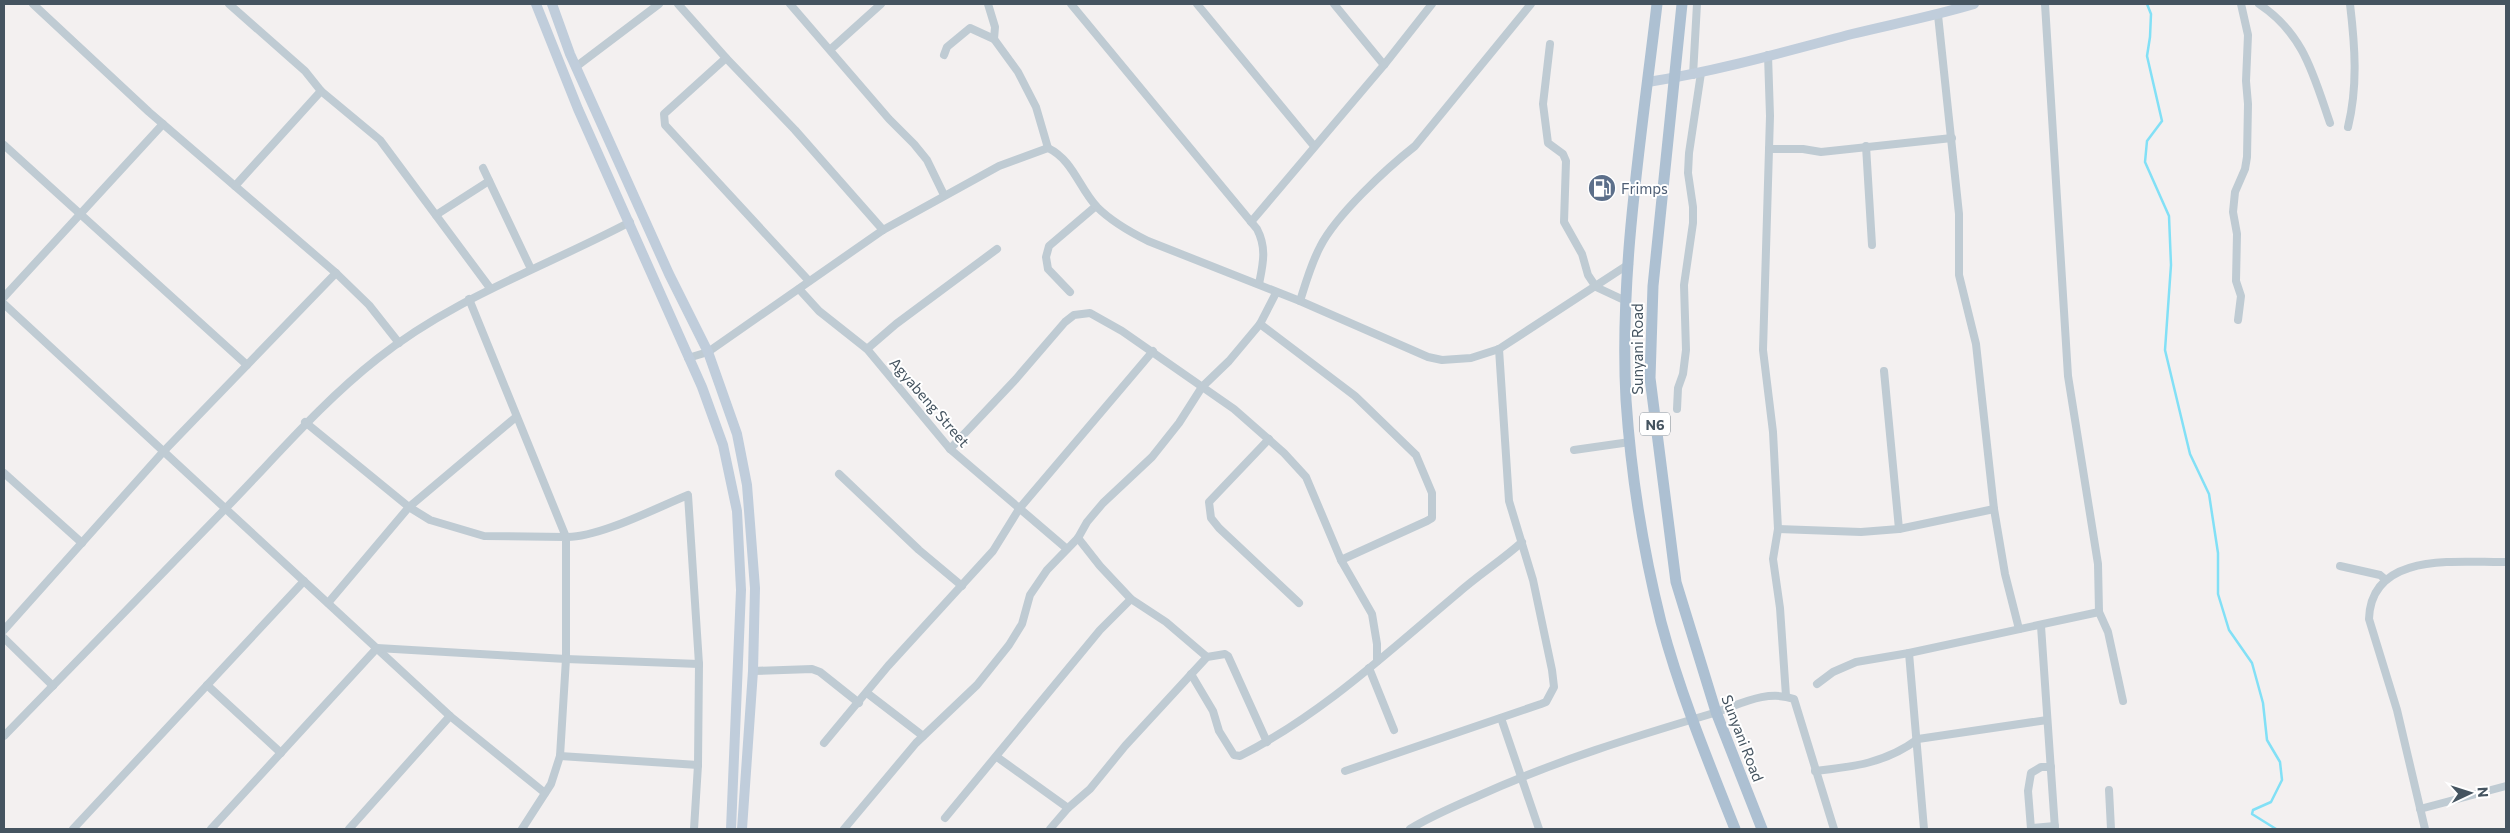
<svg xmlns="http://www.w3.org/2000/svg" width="2510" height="833" viewBox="0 0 2510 833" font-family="Commissioner,sans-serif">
<rect width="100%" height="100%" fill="#f3f0f0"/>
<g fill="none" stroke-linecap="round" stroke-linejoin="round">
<!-- stream -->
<polyline stroke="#82e0f6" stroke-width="2.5" points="2147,4 2151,14 2150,37 2147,56 2162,121 2147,141 2145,162 2169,216 2171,265 2165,350 2190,454 2209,494 2218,553 2218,594 2229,630 2252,663 2263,703 2267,740 2280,762 2282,780 2271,802 2253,810 2252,814 2276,829"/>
<!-- street -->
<g stroke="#bfcbd3" stroke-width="8">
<polyline points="33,4 149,112 336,273 369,305 399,343"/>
<polyline points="229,4 305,71 321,91 380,140 490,288"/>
<polyline points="678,4 726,58 795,130 883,230"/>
<polyline points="790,4 889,119 914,144 927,160 944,195"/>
<polyline points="988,4 995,27 994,39 1018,72 1036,107 1048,148"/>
<path d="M1071 4 1257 229C1267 248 1263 264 1259 284"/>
<polyline points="1197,4 1314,146"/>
<polyline points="1334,4 1384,65"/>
<polyline points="2045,4 2068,376 2098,564 2099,612 2108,632 2123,701"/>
<path d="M2259 4C2304 34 2313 74 2330 123"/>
<polyline points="1938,15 1959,214 1959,275 1976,344 1994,509 2005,574 2019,629"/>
<polyline points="1550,44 1543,104 1548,143 1563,154 1566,161 1564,222 1582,254 1588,275 1596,287 1626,301"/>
<polyline points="831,49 881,4"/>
<polyline points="944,55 947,47 970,28 994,39"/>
<polyline points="1768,55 1770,116 1763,350 1773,432 1778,529 1773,559 1780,608 1786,696"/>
<polyline points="726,58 664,114 665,125 809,281"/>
<polyline points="577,66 659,4"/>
<polyline points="1693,75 1697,4"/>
<path d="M2348 127C2358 86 2355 46 2350 4"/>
<polyline points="4,145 247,365"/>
<polyline points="1866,146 1872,245"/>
<polyline points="1769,149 1803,149 1821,152 1952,138"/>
<polyline points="483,168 531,269"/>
<polyline points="235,186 321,91"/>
<polyline points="436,215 489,181"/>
<polyline points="1251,222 1384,65 1432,4"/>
<polyline points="799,289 819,311 867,349 950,449 1067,549"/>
<polyline points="1070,292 1048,269 1046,257 1049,246 1096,206"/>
<polyline points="4,297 163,124"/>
<path d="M469 299 566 537C598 538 656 508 688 495L699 664 698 765 694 829"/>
<path d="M1300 301C1306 282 1311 264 1320 247 1336 215 1387 168 1415 146L1531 4"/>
<polyline points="4,304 450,716 545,793"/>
<polyline points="2238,320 2241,296 2236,281 2237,234 2233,212 2235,192 2245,169 2247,157 2248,104 2246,81 2248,35 2241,4"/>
<polyline points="1260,324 1355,396 1416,455 1432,493 1432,518 1427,521 1341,560"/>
<polyline points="867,349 896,324 997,249"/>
<path d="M688 358 708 352 883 230 999 166 1048 148C1073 160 1079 188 1097 207 1111 221 1130 232 1148 241L1300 301 1428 357 1442 360 1471 358 1499 349 1629 264"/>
<polyline points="1884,371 1899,529"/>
<polyline points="1677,409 1678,388 1683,374 1686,350 1684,285 1693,223 1693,207 1688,173 1689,153 1701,73"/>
<polyline points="305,422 409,507 430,520 484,536 566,537 566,659 560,756 551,784 522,829"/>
<polyline points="1269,439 1209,502 1211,518 1219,528 1299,603"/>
<polyline points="950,449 1016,379 1065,322 1074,315 1090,313 1122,331 1234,409 1284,453 1306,477 1341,560 1372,614 1377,644 1377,661"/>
<polyline points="1574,450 1630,442"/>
<polyline points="4,473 82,543"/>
<polyline points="839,474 919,550 962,586"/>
<polyline points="1778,529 1861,532 1899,529 1994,509"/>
<polyline points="1078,538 1100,566 1131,599 1166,622 1207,657"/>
<polyline points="2340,566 2380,575 2386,580"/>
<polyline points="328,603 409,507 516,417"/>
<polyline points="2041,626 2055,829"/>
<polyline points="4,630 163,452 336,273"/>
<polyline points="4,638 53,686"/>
<polyline points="1909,653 1924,829"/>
<polyline points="1369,668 1394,730"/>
<polyline points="753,671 812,669 820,672 859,703"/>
<path d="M1191 674 1213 711 1219 731 1234 755 1240 756C1321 715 1388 652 1457 594 1478 575 1501 561 1522 542"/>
<polyline points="1817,684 1833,672 1856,662 1909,653 2099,612"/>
<polyline points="207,685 281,753"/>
<polyline points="867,693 923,736"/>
<polyline points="1501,718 1539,829"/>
<path d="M4 736C78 661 151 585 225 509 275 458 321 403 377 359 453 298 545 267 630 222"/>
<polyline points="824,743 888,666 993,551 1019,509 1153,351"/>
<polyline points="560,756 698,765"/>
<polyline points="997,757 1068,808"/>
<polyline points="1345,771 1541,704 1546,702 1554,687 1552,670 1533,580 1509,501 1499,349"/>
<path d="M1815 771C1853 767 1886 763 1918 739L2047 720"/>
<polyline points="2109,790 2111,829"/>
<polyline points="2420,809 2506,786"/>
<polyline points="945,818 1100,630 1131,599"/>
<polyline points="2031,828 2055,826"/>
<polyline points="73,829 304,581"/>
<polyline points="211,829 377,648 566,659 699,664"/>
<polyline points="349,829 450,716"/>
<polyline points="844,829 916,743 977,685 1009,645 1022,624 1030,595 1047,570 1078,538 1087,522 1103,503 1152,457 1179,423 1202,387 1229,361 1260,324 1276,293"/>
<polyline points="1050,829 1068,808 1090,789 1125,746 1207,657 1225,654 1228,656 1267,742"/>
<path d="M1410 829C1431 816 1455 806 1478 796 1555 761 1633 737 1714 713 1739 705 1766 689 1794 699L1834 829"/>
<polyline points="2031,829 2028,791 2031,773 2041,767 2051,767"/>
<path d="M2425 829 2397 710 2369 619C2371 550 2460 563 2506 562"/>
</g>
<!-- secondary -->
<g stroke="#c0cddb" stroke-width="10">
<polyline points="536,4 578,109 702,387 723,445 737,511 741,590 731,829"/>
<polyline points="552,4 570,54 669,274 708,352 737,434 747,485 755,588 753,671 742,829"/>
<path d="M1648 82C1717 71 1784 52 1852 34 1893 24 1934 16 1974 4"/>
</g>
<!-- primary -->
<g stroke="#adc0d2" stroke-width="11">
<path d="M1657 4C1642 133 1619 270 1626 400 1631 474 1643 550 1661 622 1680 693 1708 761 1735 829"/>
<polyline points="1682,4 1653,286 1650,378 1676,582 1716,712 1762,829"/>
</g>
</g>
<!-- icons -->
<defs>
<symbol id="fuel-disc" viewBox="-11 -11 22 22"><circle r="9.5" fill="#5c6f8a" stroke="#fff"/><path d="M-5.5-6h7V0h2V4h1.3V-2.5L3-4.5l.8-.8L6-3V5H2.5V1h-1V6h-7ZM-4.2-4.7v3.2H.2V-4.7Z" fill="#fff"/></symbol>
</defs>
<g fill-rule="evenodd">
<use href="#fuel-disc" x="1586" y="172" width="32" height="32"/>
</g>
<g text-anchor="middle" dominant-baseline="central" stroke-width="4" stroke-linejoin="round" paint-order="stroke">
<!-- shield labels -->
<rect fill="#fff" stroke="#7d8790" stroke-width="1" x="1640" y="412.5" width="30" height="23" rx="4"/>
<g font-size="14" font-weight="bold" fill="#455460">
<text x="1655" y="424">N6</text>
</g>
<!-- service labels -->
<g font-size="15" fill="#4e5e75" stroke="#fff" text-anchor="start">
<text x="1621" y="188">Frimps</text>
</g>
<!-- street labels -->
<g font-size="15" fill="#455460" stroke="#fff">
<text transform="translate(1637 349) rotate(-90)">Sunyani Road</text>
<text transform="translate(930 402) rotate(49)">Agyabeng Street</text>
<text transform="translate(1743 738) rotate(69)">Sunyani Road</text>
</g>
</g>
<!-- border -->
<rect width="2510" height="833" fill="none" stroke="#455460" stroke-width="10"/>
<!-- north arrow -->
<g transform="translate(2470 793) rotate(86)" stroke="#ffffff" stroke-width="4" paint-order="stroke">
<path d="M0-4L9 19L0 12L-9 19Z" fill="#455460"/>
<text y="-8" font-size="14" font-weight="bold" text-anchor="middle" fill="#455460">N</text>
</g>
</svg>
